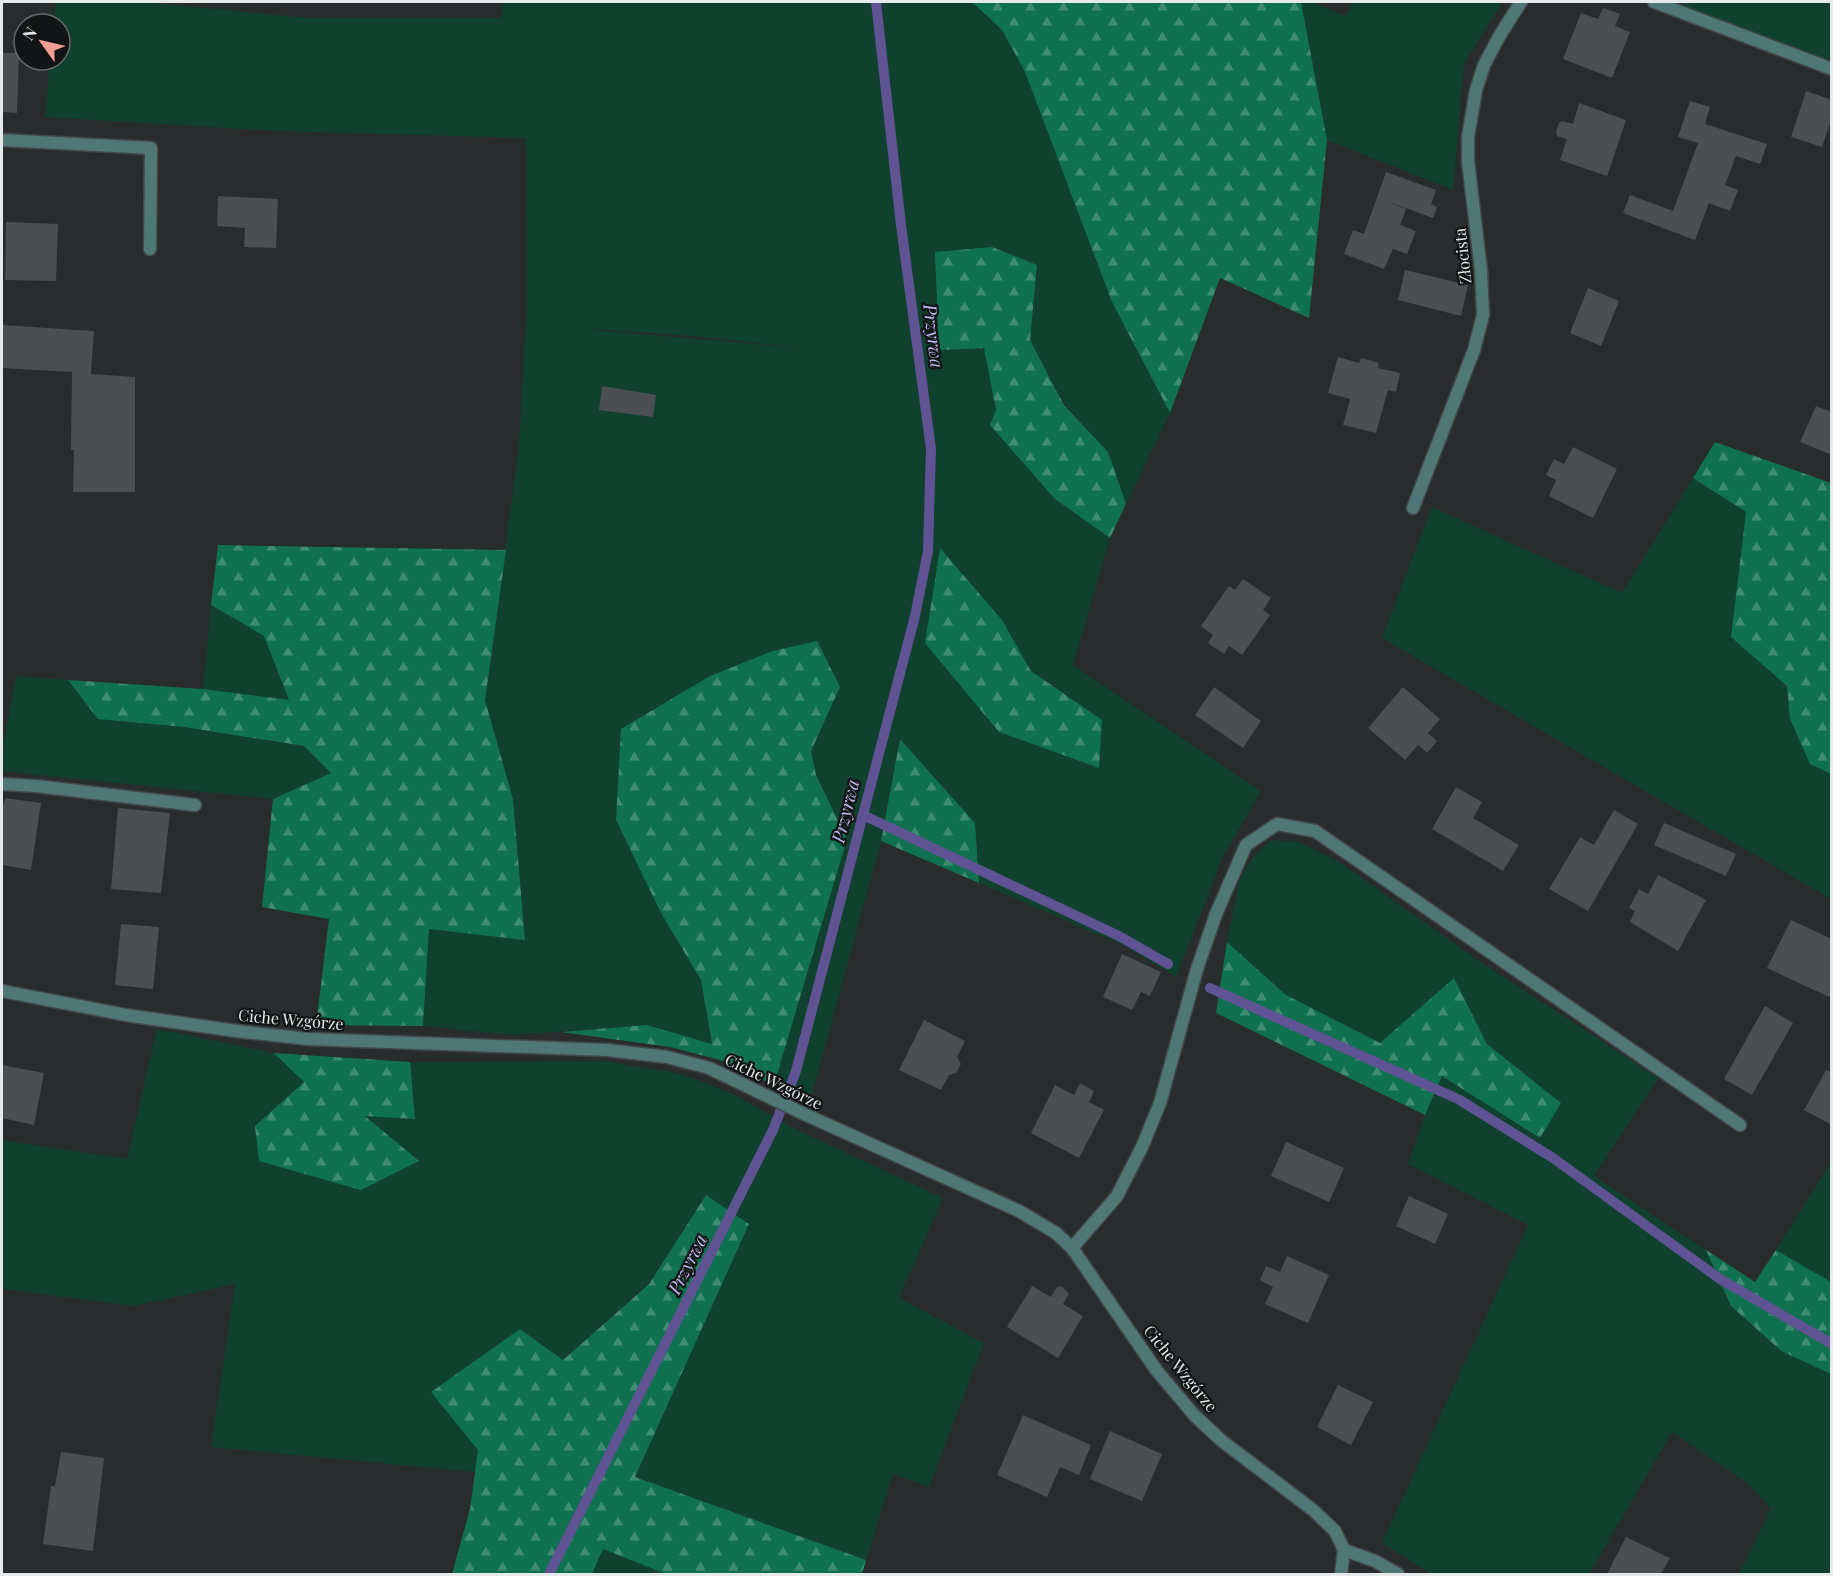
<svg xmlns="http://www.w3.org/2000/svg" width="1833" height="1576" viewBox="0 0 1833 1576" font-family="'Playfair Display',serif">
<defs>
<pattern id="forest-firs" width="22" height="20" patternUnits="userSpaceOnUse" patternTransform="scale(1.5)"><rect width="22" height="20" fill="#0f714f"/><path d="M5 1l3.5 6h-7zM16 11l3.5 6h-7z" fill="#3e8c71"/></pattern>
</defs>
<rect width="100%" height="100%" fill="#282c2d"/>
<!-- green -->
<g fill="#10412e" fill-rule="evenodd">
<path d="M56 2H143L308 18H501L503 2H972L1002 30 1025 72 1112 302 1170 413 1126 504 1108 452 1065 405 1030 340 1037 265 939 350 984 347 996 410 1055 499 1110 538 1073 665 1261 791 1223 856 1176 977 1125 946 979 883 975 823 900 739 881 841 812 1094 804 1101 774 1085 847 839 816 775 811 751 840 687 661 913 701 980 712 1044 647 1025 512 1035 423 1026 429 929 525 939 513 799 485 700 519 446 527 303 526 138 278 131 45 117 50 60H60V24H53ZM592 329 693 336 804 348 592 330ZM1002 620 1031 671 1102 720 925 643Z"/>
<polygon points="1301,2 1311,2 1346,16 1353,2 1502,2 1464,64 1453,190 1327,140"/>
<polygon points="1672,2 1831,2 1831,64"/>
<polygon points="1693,478 1746,512 1731,637 1787,686 1790,719 1810,764 1831,774 1831,899 1382,638 1432,507 1622,593"/>
<polygon points="211,605 264,636 289,700 203,689"/>
<polygon points="16,676 68,680 98,719 184,727 304,746 331,773 273,799 2,771 2,753"/>
<polygon points="1271,840 1299,842 1339,862 1475,958 1658,1078 1594,1176 1706,1250 1731,1306 1781,1351 1831,1374 1831,1574 1739,1574 1771,1508 1746,1482 1672,1432 1589,1574 1431,1574 1382,1543 1528,1225 1408,1164 1425,1115 1442,1076 1540,1138 1561,1103 1487,1044 1454,979 1380,1044 1286,995 1227,942 1239,882 1253,857"/>
<polygon points="157,1029 274,1053 305,1081 255,1126 364,1115 414,1119 410,1062 604,1061 682,1074 735,1095 793,1128 943,1198 899,1298 984,1343 929,1487 893,1474 866,1560 635,1477 749,1224 706,1195 649,1283 563,1360 432,1392 478,1450 475,1472 211,1447 235,1284 134,1306 2,1289 2,1140 127,1159"/>
<polygon points="1831,1162 1831,1282 1776,1250"/>
<polygon points="603,1549 666,1574 592,1574"/>
</g>
<!-- forest -->
<g fill="url(#forest-firs)">
<polygon points="972,2 1301,2 1327,140 1309,318 1220,278 1170,413 1112,302 1025,72 1002,30"/>
<polygon points="992,247 1037,265 1030,340 1064,405 1108,452 1126,504 1110,538 1055,499 990,425 996,410 984,348 939,350 935,252"/>
<polygon points="1715,442 1831,483 1831,774 1810,764 1790,719 1787,686 1731,637 1746,512 1693,478"/>
<polygon points="218,545 506,550 485,700 513,799 525,940 429,929 423,1026 316,1025 329,919 262,907 273,799 331,773 304,746 184,727 98,719 68,680 203,689 289,700 264,636 211,605"/>
<polygon points="940,548 1002,620 1031,671 1102,720 1099,768 999,732 925,643"/>
<polygon points="817,641 840,687 811,751 816,775 847,839 774,1085 720,1060 670,1047 561,1032 647,1025 712,1044 701,980 661,913 616,820 621,729 710,676 773,651"/>
<polygon points="900,739 975,823 979,883 881,841"/>
<polygon points="1227,942 1286,995 1380,1043 1454,978 1487,1044 1561,1103 1540,1138 1442,1076 1425,1115 1216,1013"/>
<polygon points="274,1053 410,1062 415,1119 365,1116 419,1161 361,1190 259,1161 255,1126 304,1082"/>
<polygon points="706,1195 749,1224 635,1477 866,1560 862,1574 666,1574 603,1549 592,1574 452,1574 470,1509 478,1450 431,1392 520,1329 563,1360 649,1284"/>
<polygon points="1706,1250 1755,1282 1776,1250 1831,1282 1831,1374 1781,1351 1731,1306"/>
</g>
<g fill="none" stroke-linecap="round" stroke-linejoin="round">
<!-- stream -->
<g stroke="#5f5393" stroke-width="10">
<polyline points="863,815 1119,936 1168,964"/>
<polyline points="1210,988 1458,1099 1553,1158 1720,1279 1832,1344"/>
<polyline points="549,1574 773,1130 796,1071 915,616 928,551 931,449 901,225 876,2"/>
</g>
</g>
<!-- building -->
<g fill="#4c4e51">
<polygon points="1603,8 1620,14 1615,26 1630,32 1612,78 1563,59 1581,13 1598,19"/>
<polygon points="2,53 19,53 17,113 2,112"/>
<polygon points="1806,91 1832,100 1832,118 1822,147 1791,137"/>
<polygon points="1690,101 1710,107 1705,124 1767,144 1760,164 1736,156 1725,185 1738,190 1730,211 1709,203 1695,240 1623,213 1630,195 1673,211 1698,143 1678,137"/>
<polygon points="1579,103 1626,120 1607,176 1560,160 1567,139 1557,136 1556,132 1559,123 1562,121 1573,124"/>
<polygon points="1386,172 1436,190 1431,204 1437,207 1433,218 1383,200 1406,209 1400,225 1416,231 1407,254 1393,249 1384,269 1344,254 1353,230 1364,234"/>
<polygon points="218,196 278,199 276,248 244,247 245,228 217,226"/>
<polygon points="6,222 58,224 56,281 5,280"/>
<polygon points="1405,270 1468,285 1461,316 1398,300"/>
<polygon points="1588,288 1619,301 1601,346 1570,333"/>
<polygon points="2,325 94,331 91,374 135,377 135,492 73,492 74,450 71,450 72,372 2,368"/>
<polygon points="1338,357 1359,363 1361,358 1379,363 1378,368 1400,373 1396,392 1388,390 1376,433 1343,425 1350,399 1328,393"/>
<polygon points="602,386 656,395 653,417 599,410"/>
<polygon points="1816,406 1832,412 1832,455 1800,442"/>
<polygon points="1573,447 1617,469 1593,518 1549,496 1556,480 1546,475 1554,459 1564,464"/>
<polygon points="1243,579 1271,598 1263,610 1270,615 1242,655 1229,646 1224,654 1208,643 1213,635 1201,626 1229,586 1235,590"/>
<polygon points="1214,687 1261,721 1243,748 1195,715"/>
<polygon points="1403,687 1440,719 1428,733 1437,741 1427,753 1418,745 1405,760 1368,728"/>
<polygon points="1456,787 1482,802 1473,818 1519,845 1503,871 1432,829"/>
<polygon points="5,798 41,803 31,870 2,865 2,811"/>
<polygon points="118,808 170,813 161,893 111,889"/>
<polygon points="1614,810 1638,824 1588,911 1549,889 1580,837 1594,845"/>
<polygon points="1664,823 1736,854 1726,876 1654,845"/>
<polygon points="1658,875 1706,900 1678,951 1630,922 1635,911 1629,908 1639,889 1648,894"/>
<polygon points="1791,920 1832,939 1832,992 1829,997 1767,968"/>
<polygon points="121,924 159,927 153,989 115,985"/>
<polygon points="1122,954 1161,972 1150,996 1141,992 1132,1010 1103,997"/>
<polygon points="1765,1006 1793,1023 1752,1095 1724,1079"/>
<polygon points="924,1020 965,1041 957,1057 961,1064 956,1073 949,1075 941,1090 899,1070"/>
<polygon points="2,1065 44,1073 34,1125 2,1118"/>
<polygon points="1826,1070 1832,1072 1832,1125 1804,1110"/>
<polygon points="1080,1083 1094,1091 1089,1102 1104,1110 1079,1158 1031,1133 1055,1085 1074,1095"/>
<polygon points="1286,1142 1344,1168 1329,1202 1271,1176"/>
<polygon points="1409,1196 1448,1214 1435,1244 1396,1226"/>
<polygon points="1287,1256 1329,1275 1308,1323 1265,1304 1273,1287 1260,1280 1266,1266 1280,1272"/>
<polygon points="1032,1286 1051,1297 1057,1287 1061,1286 1069,1294 1063,1304 1083,1316 1058,1358 1007,1327"/>
<polygon points="1338,1385 1373,1402 1351,1445 1317,1427"/>
<polygon points="1023,1415 1091,1445 1079,1475 1060,1467 1047,1497 997,1475"/>
<polygon points="1110,1431 1162,1454 1142,1501 1090,1479"/>
<polygon points="61,1452 104,1458 93,1551 43,1544 51,1486 55,1486"/>
<polygon points="1626,1537 1670,1558 1661,1574 1607,1574"/>
</g>
<g fill="none" stroke-linecap="round" stroke-linejoin="round">
<defs>
<g id="service">
<polyline points="1654,2 1832,69"/>
<polyline points="2,140 151,148 150,249"/>
<polyline points="2,784 36,786 195,805"/>
<polyline points="1072,1248 1117,1196 1142,1147 1160,1103 1197,969 1216,914 1246,845 1277,824 1315,831 1740,1125"/>
</g>
<g id="minor">
<polyline points="1413,508 1474,350 1483,315 1481,270 1468,161 1468,137 1476,90 1484,65 1500,35 1521,2"/>
<polyline points="2,991 126,1015 236,1031 308,1039 607,1050 667,1057 709,1068 804,1114 1019,1211 1056,1233 1072,1248 1157,1371 1195,1416 1222,1441 1313,1510 1335,1531 1344,1550 1341,1574"/>
<polyline points="1344,1550 1375,1561 1398,1574"/>
</g>
</defs>
<!-- service casing -->
<use href="#service" stroke="#434748" stroke-width="15"/>
<!-- minor casing -->
<use href="#minor" stroke="#434748" stroke-width="15"/>
<!-- service -->
<use href="#service" stroke="#4e7776" stroke-width="12"/>
<!-- minor -->
<use href="#minor" stroke="#4e7776" stroke-width="12"/>
</g>
<g text-anchor="middle" dominant-baseline="central" stroke-width="4.5" stroke-linejoin="round" paint-order="stroke">
<!-- street labels -->
<g font-size="16" fill="#e7eaeb" stroke="#121415">
<text transform="translate(1462 256) rotate(-96)">Złocista</text>
<text transform="translate(291 1019) rotate(5)">Ciche Wzgórze</text>
<text transform="translate(774 1081) rotate(26)">Ciche Wzgórze</text>
<text transform="translate(1181 1368) rotate(51)">Ciche Wzgórze</text>
</g>
<!-- water labels -->
<g font-size="18" font-style="italic" fill="#c2bbf3" stroke="#121415">
<text transform="translate(934 336) rotate(83)">Przyrwa</text>
<text transform="translate(845 811) rotate(-76)">Przyrwa</text>
<text transform="translate(687 1264) rotate(-63)">Przyrwa</text>
</g>
</g>
<!-- border -->
<rect width="1833" height="1576" fill="none" stroke="#e7eaeb" stroke-width="6"/>
<!-- north arrow -->
<g transform="translate(42 42) rotate(304)"><circle r="28" fill="#121415" stroke="#676a6b" stroke-width="1.5"/>
<path d="M0-4.5L10 22L0 15L-10 22Z" fill="#f59c93"/>
<text y="-9" font-size="16" font-weight="bold" text-anchor="middle" fill="#e7eaeb">N</text>
</g>
</svg>
